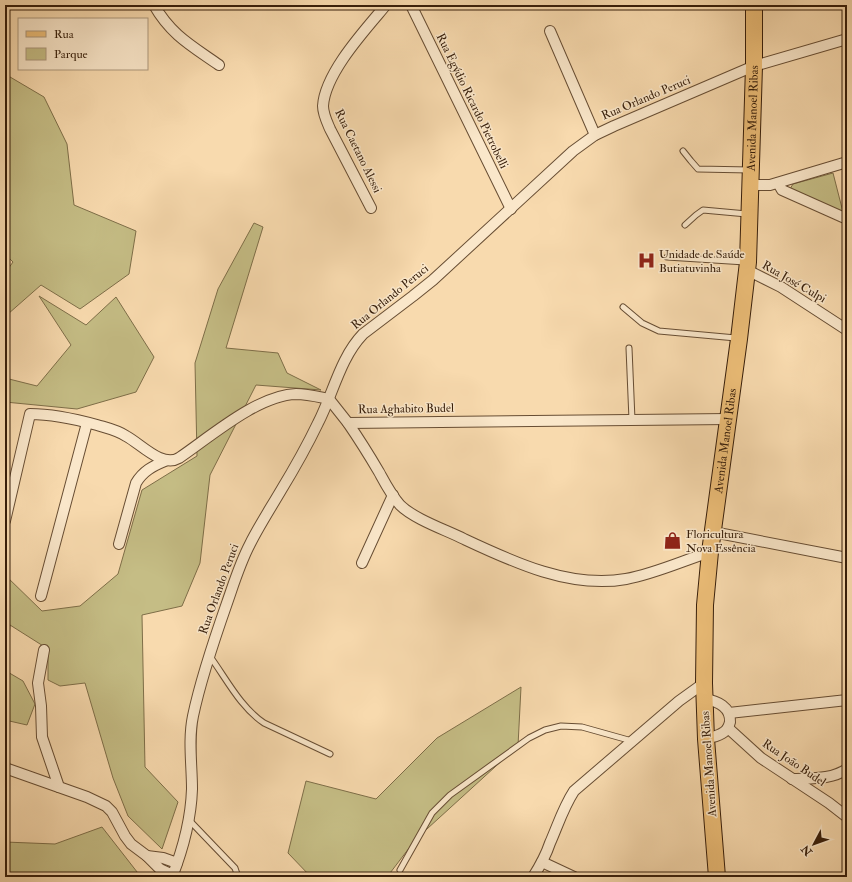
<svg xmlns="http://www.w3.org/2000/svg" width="852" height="882" viewBox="0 0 852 882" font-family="'IM FELL Double Pica',serif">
<rect width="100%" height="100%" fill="#f8daae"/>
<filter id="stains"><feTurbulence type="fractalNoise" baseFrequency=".005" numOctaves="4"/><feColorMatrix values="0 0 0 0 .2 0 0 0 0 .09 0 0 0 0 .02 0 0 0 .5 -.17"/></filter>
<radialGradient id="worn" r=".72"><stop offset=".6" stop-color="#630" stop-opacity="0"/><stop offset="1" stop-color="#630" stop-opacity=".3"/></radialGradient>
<!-- green -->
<g fill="#c5bd85" stroke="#7e6e48">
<polygon points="5,74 44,97 67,144 74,205 136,231 129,274 80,309 41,285 8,314 5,319 5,273 13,262 5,254"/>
<polygon points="833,173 844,216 790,189 793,184"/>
<polygon points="254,223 263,227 226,348 278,353 287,373 321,390 256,385 210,475 200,563 182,606 142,615 145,767 178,802 162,849 128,816 113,778 85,683 60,686 48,680 48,649 10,625 6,671 23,681 35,704 27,725 5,720 5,575 42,611 80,606 118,574 142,490 197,456 195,363 218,289"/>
<polygon points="39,296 86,325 116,297 154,357 136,392 77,409 5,402 5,378 37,386 71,345"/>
<polygon points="521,687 518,746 416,839 387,877 311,877 288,853 306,781 376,799 437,738"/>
<polygon points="102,827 141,877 5,877 5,842 55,844"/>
</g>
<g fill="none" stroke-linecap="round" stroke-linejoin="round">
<defs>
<g id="service">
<polyline points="683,151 691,161 698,169 750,170"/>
<polyline points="685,225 696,215 703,210 747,214"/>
<polyline points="667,257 745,262"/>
<polyline points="623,307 642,323 659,331 736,338"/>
<polyline points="629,348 632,420"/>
<path d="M209 655C226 678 240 707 264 723L330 754"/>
<polyline points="189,820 235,868 237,874 236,877"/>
<polyline points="400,870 432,813 450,795 529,738 545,730 561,726 582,727 632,741"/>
</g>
<g id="minor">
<path d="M154 5C171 35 192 46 219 65"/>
<polyline points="411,5 511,209"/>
<polyline points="550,31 595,135"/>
<polyline points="778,183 782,190 847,219"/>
<polyline points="750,185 770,185 847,162"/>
<path d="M371 208 330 129C327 122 323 114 323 106 325 73 365 30 386 5"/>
<polyline points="747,270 781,287 847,330"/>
<path d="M348 423C359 439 369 455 379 472 385 483 391 495 400 505 414 519 446 530 464 539 513 562 570 589 626 579 654 574 682 561 710 552"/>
<path d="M5 521 30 414C54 414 75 419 97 425 107 428 117 430 126 436 141 444 162 468 179 458 210 437 258 395 296 394 307 394 319 397 329 399L348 423 729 419"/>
<polyline points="713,532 847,558"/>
<path d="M119 544 136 483C143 471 153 466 165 461"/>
<polyline points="362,563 393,495"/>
<polyline points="41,596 87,423"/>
<polyline points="44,650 38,683 41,706 42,737 59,787"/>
<path d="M705 699C717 701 731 707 730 722 729 726 727 730 724 732 719 736 712 737 706 739"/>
<polyline points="729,713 847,700"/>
<polyline points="728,728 761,758 829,803 847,817"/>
<polyline points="5,768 87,797 106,806 112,812 125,836 131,844 147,856 160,869 173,875"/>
<path d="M792 779C811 778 831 780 847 769"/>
<polyline points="147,856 163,858 177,863"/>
<polyline points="542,862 574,877"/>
<path d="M172 877C183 849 191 819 192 789 192 765 188 740 193 716 201 678 214 640 227 603 234 583 240 563 250 544 259 526 270 509 280 492 294 469 307 446 318 423 333 394 340 358 363 334L413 296 433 280 573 151 595 135 614 126 754 66 847 39"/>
<path d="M533 877C540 866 546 855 550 843 558 825 563 808 574 791L679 701 704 683"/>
</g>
<g id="primary">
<path id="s1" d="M717 877 706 739 704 683 705 605 710 552 739 339 748 262 754 66V5"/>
</g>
</defs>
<!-- service casing -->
<use href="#service" stroke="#674d33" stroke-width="7"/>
<!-- minor casing -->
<use href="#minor" stroke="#674d33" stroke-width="12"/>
<!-- primary casing -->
<use href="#primary" stroke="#371e0a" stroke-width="18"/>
<!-- service -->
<use href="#service" stroke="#fae7ca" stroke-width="5"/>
<!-- minor -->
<use href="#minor" stroke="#fae7ca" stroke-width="10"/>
<!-- primary -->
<use href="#primary" stroke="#ecbd77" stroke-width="16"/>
</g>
<!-- icons -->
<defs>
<symbol id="hospital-bare" viewBox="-9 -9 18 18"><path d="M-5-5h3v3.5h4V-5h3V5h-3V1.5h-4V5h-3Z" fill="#8f2418" stroke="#fae7ca" stroke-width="2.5" paint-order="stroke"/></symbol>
<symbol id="shop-bare" viewBox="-9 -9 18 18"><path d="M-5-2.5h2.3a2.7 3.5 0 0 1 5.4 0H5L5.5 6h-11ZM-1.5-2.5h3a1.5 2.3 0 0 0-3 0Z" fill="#8f2418" stroke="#fae7ca" stroke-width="2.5" paint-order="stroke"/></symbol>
</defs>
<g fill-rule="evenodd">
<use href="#hospital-bare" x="634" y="248" width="25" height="25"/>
<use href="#shop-bare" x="660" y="528" width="25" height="25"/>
</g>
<g text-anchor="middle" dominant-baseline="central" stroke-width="3" stroke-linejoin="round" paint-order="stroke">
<!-- street labels -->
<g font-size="12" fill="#371e0a" stroke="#fae7ca">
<text transform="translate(646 98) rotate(-23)">Rua Orlando Peruci</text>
<text transform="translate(472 101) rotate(64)">Rua Egýdio Ricardo Pietrobelli</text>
<text stroke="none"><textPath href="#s1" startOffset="762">Avenida Manoel Ribas</textPath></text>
<text transform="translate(358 151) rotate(64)">Rua Caetano Alessi</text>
<text transform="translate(794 282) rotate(30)">Rua José Culpi</text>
<text transform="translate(390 297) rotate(-39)">Rua Orlando Peruci</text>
<text transform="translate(406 409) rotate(-1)">Rua Aghabito Budel</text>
<text stroke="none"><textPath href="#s1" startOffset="438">Avenida Manoel Ribas</textPath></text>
<text transform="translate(219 589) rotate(-70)">Rua Orlando Peruci</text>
<text transform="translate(794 763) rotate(34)">Rua João Budel</text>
<text transform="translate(709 764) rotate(-94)">Avenida Manoel Ribas</text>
</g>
<!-- poi labels -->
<g font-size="12" fill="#371e0a" stroke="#fae7ca" text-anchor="start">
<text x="659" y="254">Unidade de Saúde<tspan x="659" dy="14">Butiatuvinha</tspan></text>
<text x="686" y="534">Floricultura<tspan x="686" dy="14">Nova Essência</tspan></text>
</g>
</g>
<!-- margin -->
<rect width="852" height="882" fill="none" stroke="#f8daae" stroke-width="20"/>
<rect x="6" y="6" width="840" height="870" fill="none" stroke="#371e0a" stroke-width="2"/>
<rect x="10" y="10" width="832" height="862" fill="none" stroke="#371e0a"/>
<!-- legend -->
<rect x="18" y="18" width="130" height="52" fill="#fae7ca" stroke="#ac977d"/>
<rect x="26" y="31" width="20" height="6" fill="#ecbd77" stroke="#ac977d"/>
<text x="54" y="38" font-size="12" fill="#371e0a">Rua</text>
<rect x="26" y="48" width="20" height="12" fill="#c5bd85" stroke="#ac977d"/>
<text x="54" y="58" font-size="12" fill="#371e0a">Parque</text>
<!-- north arrow -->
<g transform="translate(814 844) rotate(229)" stroke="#fae7ca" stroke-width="3" paint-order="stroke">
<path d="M0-3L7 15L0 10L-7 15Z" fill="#371e0a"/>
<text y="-6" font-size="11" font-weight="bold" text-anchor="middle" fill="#371e0a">N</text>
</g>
<rect width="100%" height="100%" filter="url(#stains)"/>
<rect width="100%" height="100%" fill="url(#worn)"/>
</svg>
